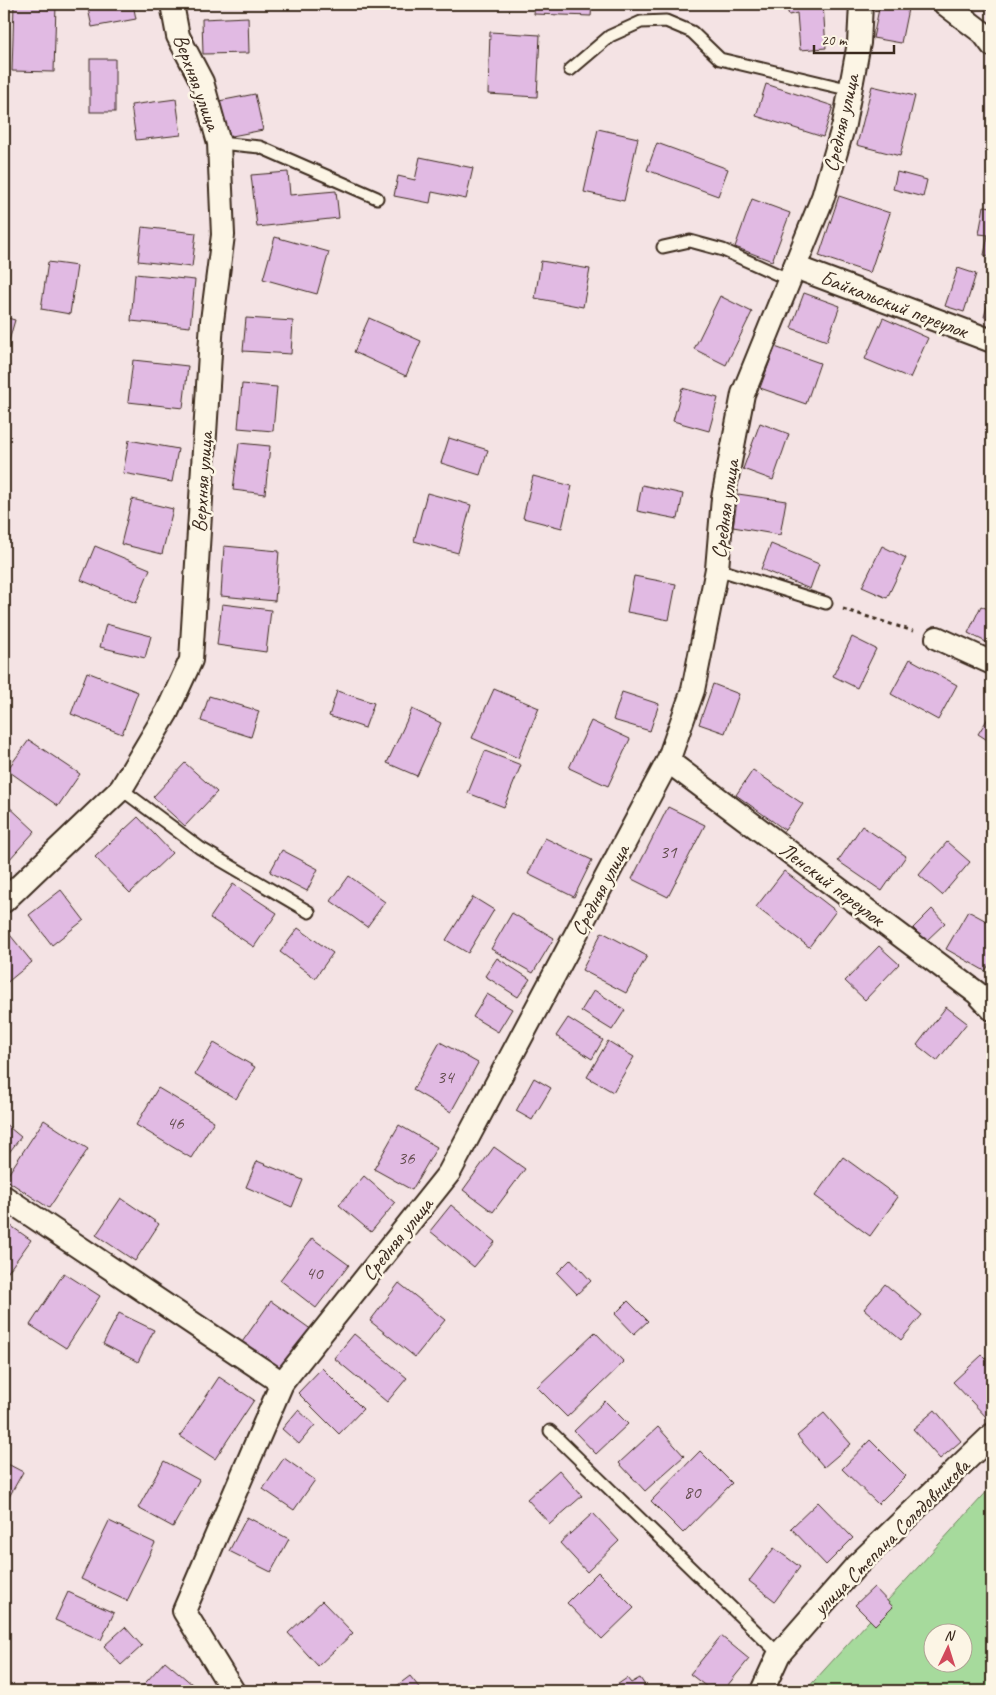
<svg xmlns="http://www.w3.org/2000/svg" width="996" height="1695" viewBox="0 0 996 1695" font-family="Caveat,sans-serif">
<rect width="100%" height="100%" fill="#f4e3e4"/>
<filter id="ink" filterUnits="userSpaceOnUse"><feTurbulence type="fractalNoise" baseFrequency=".02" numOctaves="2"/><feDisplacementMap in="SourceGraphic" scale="10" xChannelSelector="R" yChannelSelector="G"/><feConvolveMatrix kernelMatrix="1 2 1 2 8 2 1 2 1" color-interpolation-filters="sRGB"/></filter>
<g filter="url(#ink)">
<!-- green -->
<path fill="#a6da9c" stroke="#70825d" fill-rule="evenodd" d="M992 1486V1691H805ZM934 1632H964V1662H934Z"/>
<!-- building -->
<g fill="#e1bae3" stroke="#3b2a1e">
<polygon points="14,4 56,4 54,72 12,71"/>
<polygon points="87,4 133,4 136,19 92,27"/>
<polygon points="535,4 592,4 591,16 534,14"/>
<polygon points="785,4 823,4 826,48 800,50 797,13 789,15"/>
<polygon points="880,4 909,4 901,43 873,38"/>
<polygon points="974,4 992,4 992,11"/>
<polygon points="248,17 249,53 203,54 202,19"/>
<polygon points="490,32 540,35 537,97 488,94"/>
<rect x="90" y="59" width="25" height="53"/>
<polygon points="766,84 833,106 823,137 756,116"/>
<polygon points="872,86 915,96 900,156 857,145"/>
<polygon points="255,94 263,130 227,137 219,101"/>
<polygon points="176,99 181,135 136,140 131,105"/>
<polygon points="598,129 638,138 624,201 584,192"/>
<polygon points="657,143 728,169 718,196 647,170"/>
<polygon points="420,157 473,168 466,199 432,192 430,203 394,196 398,176 415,180"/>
<polygon points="288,172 290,195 336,191 339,218 257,227 251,175"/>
<polygon points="897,172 927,180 923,197 893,189"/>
<polygon points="839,196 890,213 870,273 819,256"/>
<polygon points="752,199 790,213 772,261 735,247"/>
<polygon points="984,206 992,207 992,257 984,255 988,235 979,234"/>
<polygon points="142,227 196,233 192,267 138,261"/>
<polygon points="275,237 329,252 317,294 263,279"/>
<polygon points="541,261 590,269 583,307 535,298"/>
<polygon points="48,262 77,266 70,314 41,309"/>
<polygon points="958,268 976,274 964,312 945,306"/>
<polygon points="135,274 195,280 190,327 131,321"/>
<polygon points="992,289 992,319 984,317"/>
<polygon points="804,293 840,306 827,341 791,328"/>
<polygon points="720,296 752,312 726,365 694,349"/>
<polygon points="4,317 15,320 4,358"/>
<polygon points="246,318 293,321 291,354 243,351"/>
<polygon points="369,318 421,341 406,376 354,352"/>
<polygon points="883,318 928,338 910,378 865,359"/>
<polygon points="775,347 820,363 806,404 760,388"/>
<polygon points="133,360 188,366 183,408 128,402"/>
<polygon points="242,384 277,387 273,431 238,428"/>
<polygon points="682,388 718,398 709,431 673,421"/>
<polygon points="760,423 789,434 773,480 743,469"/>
<polygon points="449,438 488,450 480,475 441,463"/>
<polygon points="129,440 178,449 172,482 123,473"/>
<polygon points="239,443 270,446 265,494 233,490"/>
<polygon points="533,476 572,486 562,528 523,518"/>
<polygon points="642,485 683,494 678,519 637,511"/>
<polygon points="427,493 471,505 458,553 414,541"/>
<polygon points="738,494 786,501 780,535 733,527"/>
<polygon points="132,499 173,509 162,554 121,544"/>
<polygon points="771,544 819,564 810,589 761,569"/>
<polygon points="95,546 150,569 136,603 81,580"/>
<polygon points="224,546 279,551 275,601 221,596"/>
<polygon points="882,546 906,558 887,598 862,587"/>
<polygon points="634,576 676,584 669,620 627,612"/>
<polygon points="222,604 271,610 266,652 217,645"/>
<polygon points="981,606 992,611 992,645 968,633"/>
<polygon points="106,624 151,636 145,658 100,647"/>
<polygon points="852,637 876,649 857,688 833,676"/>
<polygon points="910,659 957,685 938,720 891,694"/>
<polygon points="87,672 138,692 122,734 71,714"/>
<polygon points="713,684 739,694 725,733 699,724"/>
<polygon points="494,689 539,708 518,758 472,738"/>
<polygon points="337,691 374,703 365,728 329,716"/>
<polygon points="622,692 659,704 650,731 613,720"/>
<polygon points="209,696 259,711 251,737 201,721"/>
<polygon points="412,709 441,723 417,776 387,763"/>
<polygon points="992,712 992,743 978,734"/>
<polygon points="591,721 630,739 608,786 569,768"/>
<polygon points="29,740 80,774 58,806 7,770"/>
<polygon points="485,751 521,765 504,807 468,793"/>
<polygon points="185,763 217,792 185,826 153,797"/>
<polygon points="753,770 803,804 785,830 736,795"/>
<polygon points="4,802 35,831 8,861 4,857"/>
<polygon points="668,807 705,825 668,897 632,879"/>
<polygon points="138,817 172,853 130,893 95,857"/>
<polygon points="862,826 906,856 882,891 838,861"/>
<polygon points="545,838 592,860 574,897 528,874"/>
<polygon points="947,842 970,862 942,895 919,875"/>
<polygon points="282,850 318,869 307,891 270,872"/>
<polygon points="784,871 836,911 809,947 756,907"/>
<polygon points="349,876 385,902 367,927 331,901"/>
<polygon points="233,884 277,913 254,947 210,918"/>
<polygon points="61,890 84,920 52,945 29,915"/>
<polygon points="473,897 494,910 468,953 446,940"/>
<polygon points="932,909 945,923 926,941 913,928"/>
<polygon points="968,911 992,924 992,960 985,971 946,949"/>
<polygon points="512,913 554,938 533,973 491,949"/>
<polygon points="298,928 333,953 315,978 280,952"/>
<polygon points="6,930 32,962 4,985 4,932"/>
<polygon points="602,932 647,956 626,993 582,970"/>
<polygon points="879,946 899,964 865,1000 845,981"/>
<polygon points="497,958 530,979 518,997 485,976"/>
<polygon points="594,990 625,1010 612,1030 581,1011"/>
<polygon points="487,994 512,1009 498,1032 473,1017"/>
<polygon points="946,1007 967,1023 937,1061 917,1045"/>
<polygon points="568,1018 603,1040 592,1059 556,1036"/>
<polygon points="608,1041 634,1057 613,1092 587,1077"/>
<polygon points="440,1042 478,1063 451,1112 413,1090"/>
<polygon points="214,1043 255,1067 236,1099 195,1074"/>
<polygon points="534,1078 551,1088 532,1120 516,1111"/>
<polygon points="158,1088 214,1121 191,1158 136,1125"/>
<polygon points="44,1120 88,1149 49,1208 5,1179"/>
<polygon points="4,1123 21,1137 4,1159"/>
<polygon points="399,1125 437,1147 412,1190 374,1169"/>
<polygon points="494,1147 525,1169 493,1212 463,1190"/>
<polygon points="843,1157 898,1197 870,1236 815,1196"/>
<polygon points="257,1161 303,1180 292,1207 246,1187"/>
<polygon points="364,1176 395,1203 371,1232 339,1205"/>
<polygon points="121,1198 159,1224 135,1261 96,1235"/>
<polygon points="451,1205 495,1242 474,1267 430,1231"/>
<polygon points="4,1221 31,1240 5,1276 4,1275"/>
<polygon points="312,1238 349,1265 316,1308 280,1280"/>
<polygon points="571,1259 591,1281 577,1294 557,1273"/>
<polygon points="64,1273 100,1296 66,1348 30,1325"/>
<polygon points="399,1283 445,1320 415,1357 370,1321"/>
<polygon points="885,1284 922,1315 901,1340 864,1309"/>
<polygon points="271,1301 312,1330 280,1374 240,1345"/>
<polygon points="628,1301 648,1321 634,1334 615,1314"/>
<polygon points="119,1313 154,1330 138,1362 103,1344"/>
<polygon points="595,1332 624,1362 567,1417 537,1387"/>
<polygon points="354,1334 407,1378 387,1402 334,1358"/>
<polygon points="982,1355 992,1365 992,1415 988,1419 953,1382"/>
<polygon points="322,1368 363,1409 339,1434 298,1393"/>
<polygon points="219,1377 254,1400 215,1459 180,1436"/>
<polygon points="605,1401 628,1424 596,1454 574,1431"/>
<polygon points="298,1410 315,1425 299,1444 282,1429"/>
<polygon points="935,1410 961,1441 940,1459 913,1429"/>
<polygon points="824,1413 851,1444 824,1467 797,1436"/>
<polygon points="658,1427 684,1456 645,1491 619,1463"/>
<polygon points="870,1440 906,1476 878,1504 842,1469"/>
<polygon points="700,1451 732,1483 683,1533 651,1501"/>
<polygon points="284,1458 315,1480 294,1510 263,1489"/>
<polygon points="164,1461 199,1480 173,1527 138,1508"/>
<polygon points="4,1462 23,1472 4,1506"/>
<polygon points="559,1470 582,1496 550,1524 527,1499"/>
<polygon points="818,1502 853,1538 826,1565 791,1528"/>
<polygon points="593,1513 619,1541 587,1572 560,1543"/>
<polygon points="247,1517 289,1539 271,1572 229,1551"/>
<polygon points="109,1521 155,1543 127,1601 81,1579"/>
<polygon points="774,1548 800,1567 775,1601 749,1581"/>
<polygon points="598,1572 634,1608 602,1639 567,1603"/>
<polygon points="874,1587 893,1607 875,1625 855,1605"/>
<polygon points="68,1592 114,1613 101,1640 55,1620"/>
<polygon points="322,1601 353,1633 318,1666 288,1633"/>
<polygon points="125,1627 142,1646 121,1665 104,1646"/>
<polygon points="721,1636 749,1659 723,1691 712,1691 690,1674"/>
<polygon points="165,1661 200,1691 138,1691"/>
<polygon points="410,1676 422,1691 390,1691"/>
<polygon points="627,1678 631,1683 640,1678 649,1691 608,1691"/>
</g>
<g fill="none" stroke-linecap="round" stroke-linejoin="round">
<defs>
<g id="service">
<polyline points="570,70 610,36 641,22 666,21 692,32 720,59 851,90"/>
<polyline points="219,143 260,147 377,198"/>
<polyline points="663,247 690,241 723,250 790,280"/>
<polyline points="717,569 826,603"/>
<polyline points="121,789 200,848 309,912"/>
<polyline points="550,1431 779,1654"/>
</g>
<g id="minor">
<polyline points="945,4 983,33 992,45"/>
<polyline points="795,267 992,341"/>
<polyline points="937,638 992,663"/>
<polyline points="668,761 977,993 992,1009"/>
<polyline points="4,901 121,789 167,712 191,660 212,321 223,235 219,143 202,82 178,36 172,4"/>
<polyline points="4,1197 282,1383"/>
<polyline points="233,1691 184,1611 282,1383 449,1173 668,761 693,690 717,569 723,498 743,394 823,197 844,124 859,43 861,4"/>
<polyline points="762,1691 779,1654 856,1566 992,1435"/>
</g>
</defs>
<!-- service casing -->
<use href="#service" stroke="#3b2a1e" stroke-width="15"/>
<!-- minor casing -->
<use href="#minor" stroke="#3b2a1e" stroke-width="26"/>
<!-- path -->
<polyline stroke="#3b2a1e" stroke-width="3" stroke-dasharray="4 4" stroke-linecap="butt" points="843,609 913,631"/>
<!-- service -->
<use href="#service" stroke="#fcf5e5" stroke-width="11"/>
<!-- minor -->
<use href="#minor" stroke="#fcf5e5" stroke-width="22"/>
</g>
</g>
<g text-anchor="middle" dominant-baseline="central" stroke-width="5" stroke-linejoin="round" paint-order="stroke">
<!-- number labels -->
<g font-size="19" fill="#644e4f">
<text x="668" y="852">31</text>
<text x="445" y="1077">34</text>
<text x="175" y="1123">46</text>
<text x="406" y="1158">36</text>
<text x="314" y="1273">40</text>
<text x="692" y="1492">80</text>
</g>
<!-- street labels -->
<g font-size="21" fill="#3b2a1e" stroke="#fcf5e5">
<text transform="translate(197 82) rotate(70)">Верхняя улица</text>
<text transform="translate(841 123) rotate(-77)">Средняя улица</text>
<text transform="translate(894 304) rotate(21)">Байкальский переулок</text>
<text transform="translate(202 482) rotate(-86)">Верхняя улица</text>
<text transform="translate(725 509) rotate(-82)">Средняя улица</text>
<text transform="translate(832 884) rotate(37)">Ленский переулок</text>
<text transform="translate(600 890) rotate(-62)">Средняя улица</text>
<text transform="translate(397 1239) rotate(-51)">Средняя улица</text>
<text transform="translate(891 1537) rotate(-45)">улица Степана Солодовникова</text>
</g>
</g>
<!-- margin -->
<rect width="996" height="1695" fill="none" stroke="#fcf5e5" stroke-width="20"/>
<rect x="10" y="10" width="976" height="1675" fill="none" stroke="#3b2a1e" stroke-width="2" filter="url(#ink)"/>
<!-- north arrow -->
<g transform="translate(948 1648) rotate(4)"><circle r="24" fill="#fcf5e5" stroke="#afa495"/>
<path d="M0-4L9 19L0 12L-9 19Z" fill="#d1495b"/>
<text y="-8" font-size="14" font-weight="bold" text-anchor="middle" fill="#3b2a1e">N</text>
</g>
<!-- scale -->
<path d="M814 45v8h80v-8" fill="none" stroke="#3b2a1e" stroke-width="2.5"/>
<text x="821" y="45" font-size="15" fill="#3b2a1e" stroke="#fcf5e5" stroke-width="4" paint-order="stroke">20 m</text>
</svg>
